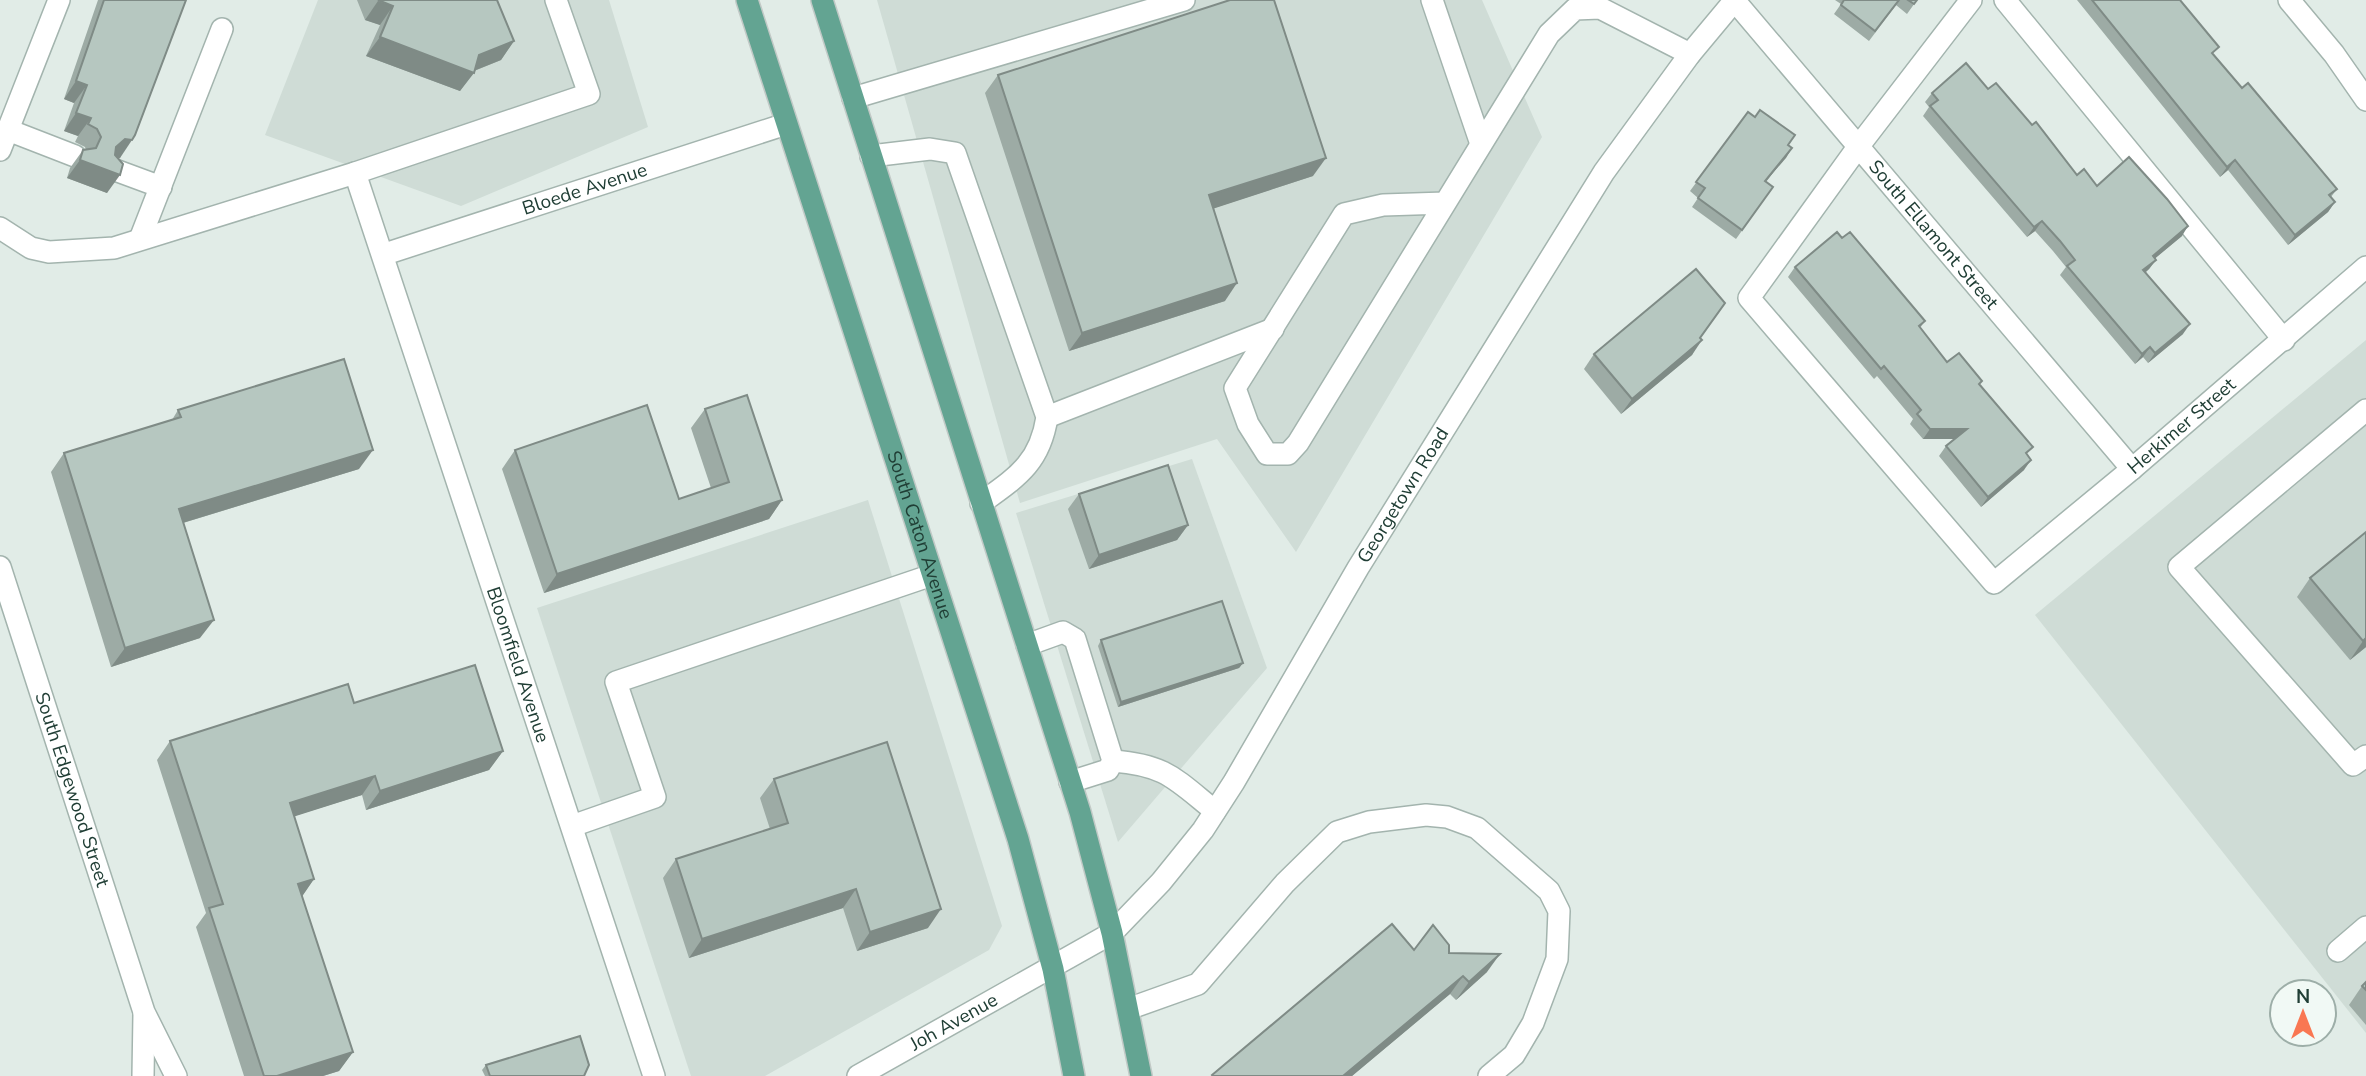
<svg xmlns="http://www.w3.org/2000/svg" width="2366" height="1076" viewBox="0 0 2366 1076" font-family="'Nunito Sans',sans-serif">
<rect width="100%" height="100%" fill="#e1ece7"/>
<!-- built -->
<g fill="#cfdcd6">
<polygon points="318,0 609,0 648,127 461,206 265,135"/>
<polygon points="877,0 1482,0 1542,137 1296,552 1217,439 1020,503"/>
<polygon points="2366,340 2366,1033 2035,615"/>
<polygon points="1192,459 1267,668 1118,842 1016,513"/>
<polygon points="868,500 1002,926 989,950 765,1076 691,1076 537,608"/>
</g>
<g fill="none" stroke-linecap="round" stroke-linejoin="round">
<defs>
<g id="minor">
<polyline points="1432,0 1481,144"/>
<path id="s1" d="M1734 0 2132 469"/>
<path id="s2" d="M1971 0 1858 147 1749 298 1994 583 2132 469 2366 267"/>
<polyline points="2005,0 2284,340"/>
<polyline points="2289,0 2334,54 2366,100"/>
<polyline points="853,98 1184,0"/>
<polyline points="8,130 75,156"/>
<polyline points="0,150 59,0"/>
<path d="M871 156 930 149 955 153 1047 417C1040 463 1017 477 981 503"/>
<polyline points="115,170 161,187"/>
<path id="s3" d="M355 173 654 1076"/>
<polyline points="1445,203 1383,205 1344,214 1235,388 1248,424 1267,454 1288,454 1298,443 1549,34 1575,9 1600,8 1690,54"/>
<polyline points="0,228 31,248 49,252 114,248 355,173 589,94 556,0"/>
<polyline points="140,239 222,29"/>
<path id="s4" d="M385 254 786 124"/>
<polyline points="2366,410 2179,567 2353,765 2366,756"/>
<polyline points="1047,417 1273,329"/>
<path id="s5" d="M0 567 144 1012 176 1076"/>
<polyline points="1027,645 1063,632 1075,639 1113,761 1108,770 1070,782"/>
<path d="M1113 761C1166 765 1175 779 1215 811"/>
<polyline points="572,826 655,797 616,682 932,575"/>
<polyline points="2338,951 2366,927"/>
<polyline points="1128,1009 1198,984 1285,883 1337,832 1369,822 1426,815 1447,817 1477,828 1549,891 1559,911 1557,959 1533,1023 1514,1055 1489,1076"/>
<polyline points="143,1076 144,1014"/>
<path id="s6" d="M858 1076 1112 933 1161 882 1203 830 1234 782 1358 568 1604 172 1690 54 1735 0"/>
</g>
<g id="major">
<path id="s7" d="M747 0 1018 839 1053 969 1074 1076"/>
<polyline points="822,0 1080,812 1112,933 1141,1076"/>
</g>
</defs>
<!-- minor casing -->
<use href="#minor" stroke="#a3b4ae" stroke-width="24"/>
<!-- major casing -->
<use href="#major" stroke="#c1c9c6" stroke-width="24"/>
<!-- minor -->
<use href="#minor" stroke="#fff" stroke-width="21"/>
<!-- major -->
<use href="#major" stroke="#63a492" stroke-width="21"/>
</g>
<!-- wall -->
<g fill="#9daba5">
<polygon points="98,0 186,0 120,158 117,158 107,193 67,178 70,168 83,150 86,150 85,147 75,142 78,136 64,131 74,103 64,99"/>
<polygon points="357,0 497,0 514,41 501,60 474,71 460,91 366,56 380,25 365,20"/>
<polygon points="1835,0 1917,0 1907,14 1896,5 1869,41 1834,14 1841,4"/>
<polygon points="2077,0 2180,0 2214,55 2242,88 2337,189 2331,197 2335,202 2328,212 2288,245 2228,170 2220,177"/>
<polygon points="998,75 1313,176 1214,208 1225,301 1069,351 985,93"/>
<polygon points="1988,89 2032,125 2077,175 2182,236 2155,258 2156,260 2149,269 2146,272 2183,334 2148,363 2143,357 2135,364 2060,275 2066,267 2053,251 2035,231 2027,237 1923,116 1929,107 1925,102 1932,93"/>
<polygon points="1748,112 1792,148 1766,182 1773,187 1736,239 1692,207 1698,198 1690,191"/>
<polygon points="1842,238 1925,321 1920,328 1947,362 1980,385 2027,455 2024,470 1981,507 1939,456 1946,446 1954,439 1923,439 1910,424 1913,419 1877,376 1874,379 1788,277 1795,267"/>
<polygon points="1700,338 1692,355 1621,414 1584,369 1594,354"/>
<polygon points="705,409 782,500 769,519 544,593 502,469 515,450 679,499 711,488 691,428"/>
<polygon points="178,410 359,469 183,523 200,638 111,667 51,472 64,453 172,420"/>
<polygon points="1079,494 1188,525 1177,540 1089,569 1068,509"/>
<polygon points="2366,532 2366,647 2350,660 2297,597 2310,578"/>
<polygon points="1101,640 1243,663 1239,668 1118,707 1098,646"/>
<polygon points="354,703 503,751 489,770 366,810 362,795 294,816 314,879 302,896 353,1052 339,1071 323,1076 244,1076 196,927 206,913 157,760 170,741"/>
<polygon points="774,779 928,928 857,951 843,908 689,958 663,878 676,859 770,829 760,798"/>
<polygon points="1414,950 1449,953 1487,972 1456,1000 1450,994 1352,1076 1211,1076"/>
<polygon points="2366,982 2366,1025 2349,1005 2362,986"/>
<polygon points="486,1065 584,1076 485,1076 482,1070"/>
</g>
<!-- shaded-wall -->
<g fill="#7f8b86">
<polygon points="378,1 393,6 380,25 365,20"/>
<polygon points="380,37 479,55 514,41 501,60 471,72 474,73 460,91 366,56"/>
<polygon points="76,81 87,85 74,103 64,99"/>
<polygon points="76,113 91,118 78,136 64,131"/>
<polygon points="125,139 132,140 120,158 112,157 116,147"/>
<polygon points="1792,148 1786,158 1758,190 1765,181"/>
<polygon points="1326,158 1313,176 1197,214 1209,195"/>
<polygon points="80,160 120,175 107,193 67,178"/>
<polygon points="2235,160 2228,170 2220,177 2227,167"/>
<polygon points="2335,202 2328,212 2288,245 2295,235"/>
<polygon points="2042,221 2035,231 2027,237 2034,227"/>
<polygon points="2188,226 2182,236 2146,266 2153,256"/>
<polygon points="2156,260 2149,269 2136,280 2143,270"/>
<polygon points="1237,283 1225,301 1069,351 1082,333"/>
<polygon points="2190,324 2183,334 2148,363 2155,353"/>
<polygon points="1702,340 1692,355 1621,414 1632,399"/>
<polygon points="2150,347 2143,357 2135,364 2142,354"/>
<polygon points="1930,429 1967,429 1959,439 1923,439"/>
<polygon points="373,450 359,469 166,528 179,509"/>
<polygon points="2031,460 2024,470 1981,507 1988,497"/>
<polygon points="782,500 769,519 544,593 557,574"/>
<polygon points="1188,525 1177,540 1089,569 1099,555"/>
<polygon points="214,620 200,638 111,667 125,648"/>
<polygon points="2366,638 2366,647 2350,660 2363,641"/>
<polygon points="1243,663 1239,668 1118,707 1121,702"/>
<polygon points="503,751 489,770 366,810 380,791"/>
<polygon points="375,776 362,795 277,822 290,803"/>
<polygon points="314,879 301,898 298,884"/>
<polygon points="856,889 843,908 689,958 702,939"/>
<polygon points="941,909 928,928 857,951 870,932"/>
<polygon points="1500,954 1487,972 1456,1000 1469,982"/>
<polygon points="1463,976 1450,994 1352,1076 1343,1076"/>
<polygon points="353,1052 339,1071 323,1076 277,1076"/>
</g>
<!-- building -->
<g fill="#b6c7c0" stroke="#7f8b86" stroke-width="2">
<polygon points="104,0 186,0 135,135 132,140 125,139 116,147 115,155 123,164 120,175 80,160 83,150 96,148 101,137 97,129 88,124 91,118 76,113 87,85 76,81"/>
<polygon points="378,0 497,0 514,41 479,55 474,73 380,37 393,6"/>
<polygon points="1230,0 1274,0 1326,158 1209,195 1237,283 1082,333 998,75"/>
<polygon points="1844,0 1899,0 1875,31 1841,5"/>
<polygon points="1908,0 1917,0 1914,4"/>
<polygon points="2092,0 2180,0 2219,47 2212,53 2242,88 2248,83 2337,189 2329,195 2335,202 2295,235 2235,160 2227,167"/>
<polygon points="1966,63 1988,89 1996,83 2032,125 2036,122 2077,175 2084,169 2097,186 2129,157 2167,199 2188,226 2153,256 2156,260 2143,270 2190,324 2155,353 2150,347 2142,354 2067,266 2075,260 2060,241 2042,221 2034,227 1930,106 1938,100 1932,93"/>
<polygon points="1760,110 1795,135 1788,145 1792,148 1765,181 1773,187 1742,230 1698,198 1705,188 1696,182 1748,112 1755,117"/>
<polygon points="1837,232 1842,238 1850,232 1925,321 1919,326 1947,362 1959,353 1982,381 1979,384 2033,447 2026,453 2031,460 1988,497 1946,446 1967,429 1930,429 1917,414 1921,410 1884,366 1881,369 1795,267"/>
<polygon points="1696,269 1725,303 1700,338 1702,340 1632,399 1594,354"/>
<polygon points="344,359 373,450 179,509 214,620 125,648 64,453 181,417 178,410"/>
<polygon points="747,395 782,500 557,574 515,450 647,405 679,499 729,482 705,409"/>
<polygon points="1168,465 1188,525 1099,555 1079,494"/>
<polygon points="2366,532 2366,638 2363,641 2310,578"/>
<polygon points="1222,601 1243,663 1121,702 1101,640"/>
<polygon points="475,665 503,751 380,791 375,776 290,803 314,879 298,884 353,1052 277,1076 264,1076 209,908 223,904 170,741 348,684 354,703"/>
<polygon points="887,742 941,909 870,932 856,889 702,939 676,859 788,823 774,779"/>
<polygon points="1392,924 1414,950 1433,925 1449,945 1449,953 1500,954 1469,982 1463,976 1343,1076 1213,1076 1212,1075"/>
<polygon points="2366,982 2366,990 2362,986"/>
<polygon points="580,1036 589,1065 584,1076 490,1076 486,1065"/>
</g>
<g text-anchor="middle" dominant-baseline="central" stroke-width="5" stroke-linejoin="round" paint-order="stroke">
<!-- street labels -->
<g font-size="19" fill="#203e35" stroke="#f1f9f5">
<text stroke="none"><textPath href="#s4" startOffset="210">Bloede Avenue</textPath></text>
<text stroke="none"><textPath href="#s1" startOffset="308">South Ellamont Street</textPath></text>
<text stroke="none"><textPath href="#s2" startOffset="992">Herkimer Street</textPath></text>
<text stroke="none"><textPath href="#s6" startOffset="819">Georgetown Road</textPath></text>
<text stroke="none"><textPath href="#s7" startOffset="562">South Caton Avenue</textPath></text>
<text stroke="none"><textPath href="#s3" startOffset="518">Bloomfield Avenue</textPath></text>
<text stroke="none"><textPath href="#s5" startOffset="234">South Edgewood Street</textPath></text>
<text stroke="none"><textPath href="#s6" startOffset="110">Joh Avenue</textPath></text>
</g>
</g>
<!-- north arrow -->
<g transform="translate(2303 1013)"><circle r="33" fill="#f1f9f5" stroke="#9daea8" stroke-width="2"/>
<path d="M0-5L12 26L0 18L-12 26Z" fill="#f97752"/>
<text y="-10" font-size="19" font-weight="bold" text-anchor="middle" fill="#203e35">N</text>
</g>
</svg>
